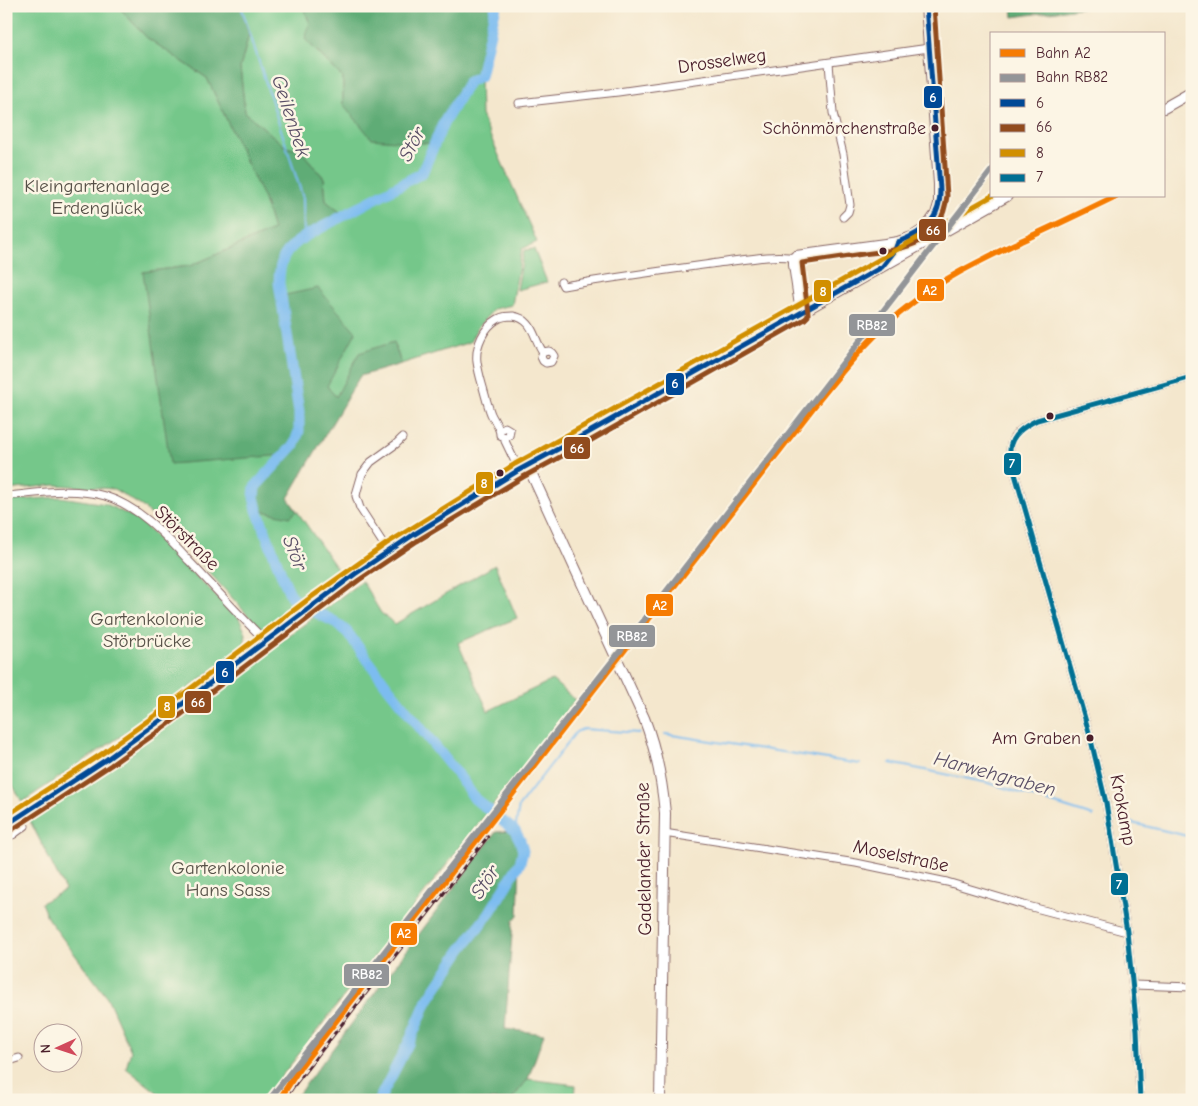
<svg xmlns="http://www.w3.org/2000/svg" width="1198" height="1106" viewBox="0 0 1198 1106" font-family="'Comic Neue',sans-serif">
<rect width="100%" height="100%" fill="#fcf5e5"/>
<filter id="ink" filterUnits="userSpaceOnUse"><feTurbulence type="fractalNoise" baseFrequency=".02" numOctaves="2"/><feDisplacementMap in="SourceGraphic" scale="10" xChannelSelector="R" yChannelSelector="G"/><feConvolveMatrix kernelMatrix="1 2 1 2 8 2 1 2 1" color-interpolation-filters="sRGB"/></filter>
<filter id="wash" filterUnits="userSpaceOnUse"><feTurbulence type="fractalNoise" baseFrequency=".0096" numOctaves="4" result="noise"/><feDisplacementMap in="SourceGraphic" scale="20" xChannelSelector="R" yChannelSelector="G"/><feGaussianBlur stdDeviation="1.12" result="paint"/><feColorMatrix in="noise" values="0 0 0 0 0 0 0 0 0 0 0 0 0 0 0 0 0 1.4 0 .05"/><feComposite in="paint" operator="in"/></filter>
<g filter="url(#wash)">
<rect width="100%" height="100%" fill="#f4e7cd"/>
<!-- green -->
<g fill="#74c78a" stroke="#5f735a">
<polygon points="6,6 118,6 146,37 207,78 264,199 273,230 190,266 143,272 285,455 255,487 290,517 297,511 340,573 262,631 188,549 143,507 114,489 55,485 6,490"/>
<path d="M241 6H303L310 24 305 39 343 78V104L435 144 443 124 469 81 480 76 481 115 537 242 522 249 512 305 494 309 477 328 470 342 401 364 394 342 336 398 327 386 281 297C280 288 278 278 279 269 285 239 321 230 343 215L326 201 324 178 301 151 286 147 245 112 240 68 249 34Z"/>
<polygon points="534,249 547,282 517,290 524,250"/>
<polygon points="61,497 106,504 139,520 239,618 246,634 244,646 166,706 22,802 6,773 6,501"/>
<polygon points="495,565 517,618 458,643 488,711 552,680 575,700 263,1100 167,1100 126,1068 131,1051 107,997 48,919 41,903 65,890 29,819 302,626 362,581 381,613 395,624"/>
<polygon points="528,1079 576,1085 575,1100 511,1100"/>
</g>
<!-- forest -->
<g fill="#5fac76" stroke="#546650">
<path d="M118 6H241L249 34 240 68 245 112 286 147 301 151 324 178 326 201 344 215C330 223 303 235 293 245 286 251 281 260 280 269 278 278 280 287 281 296L318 288 356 332 327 386 336 397 359 353 394 342 401 364 360 376 288 498 297 511 290 517 257 510 254 497 255 487 285 455 170 464 143 272 190 266 273 230 264 199 207 78 146 37Z"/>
<polygon points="303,6 496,6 480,76 469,82 443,124 435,144 372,139 343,104 343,78 305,39 310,23"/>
<polygon points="1012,6 1093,6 1013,17"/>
<polygon points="515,831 520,840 523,851 520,863 518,915 513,921 505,1029 544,1034 528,1079 511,1100 294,1100 496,832"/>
</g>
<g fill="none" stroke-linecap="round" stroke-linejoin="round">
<!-- stream -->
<g stroke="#7bbcf0" stroke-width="2">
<polyline points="241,6 303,198 304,237"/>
<polyline points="665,734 860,764"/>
<polyline points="890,763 989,783 1093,816"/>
<polyline points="1119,820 1192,837"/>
<polyline points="515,831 519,806 576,732 583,729 639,733"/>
</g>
<!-- river -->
<path stroke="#7bbcf0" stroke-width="11" d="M379 1100 411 1038 427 1001 461 950 490 912 520 863 523 851 520 840 515 831 475 799 461 779 387 686 347 632 335 622 298 603 291 596 283 578 257 510 254 497 255 487 294 445 299 431V412L279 283C279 260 285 250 304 237L422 173 443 124 469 81 480 76 496 6"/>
</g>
</g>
<g filter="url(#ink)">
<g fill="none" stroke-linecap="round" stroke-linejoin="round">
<defs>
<g id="street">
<polyline points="829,63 833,113 843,154 850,205 848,212 843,217"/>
<polyline points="519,103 618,92 929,48"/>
<path d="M561 282 563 286C615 277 667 270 718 263 737 261 777 253 794 258"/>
<polyline points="500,430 505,427 510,430 509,436 505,437"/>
<path d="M519 470 505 441V437L500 435C500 427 494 421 491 414 487 404 485 394 482 384 480 377 478 369 477 362 475 346 484 327 498 319 503 316 507 316 513 316 534 319 533 338 543 352L541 357 543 361 546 363 551 362 554 356 552 353 549 351 543 352"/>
<path d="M6 496C39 493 73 487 105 496 140 507 165 535 189 561 215 588 239 616 266 641"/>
<polyline points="388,551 360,508 356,496 357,491 362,474 371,462 396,444 402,438"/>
<polyline points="664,833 856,863 947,882 1024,905 1127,932"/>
<polyline points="14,834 25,826"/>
<polyline points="6,838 14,834 8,824"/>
<polyline points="1133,985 1192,987"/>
<polyline points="6,1062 19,1058"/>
<path d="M1140 1100 1137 1030 1127 932 1106 803 1090 736 1013 467C1012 461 1011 456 1010 450 1010 434 1025 426 1037 420L1192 377"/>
</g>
<g id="secondary">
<polyline points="1164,108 1192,92"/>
<polyline points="801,313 794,265 794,258 796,256 885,244 898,242 912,237 926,228 936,214 939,204 939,184 926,6"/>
<path d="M528 466 644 718C656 749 662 780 665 813L660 1100"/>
<polyline points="6,825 107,759 161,720 315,604 390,550 519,470 584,435 1007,196"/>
</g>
</defs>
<!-- street casing -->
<use href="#street" stroke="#866564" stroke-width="9"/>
<!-- secondary casing -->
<use href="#secondary" stroke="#866564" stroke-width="12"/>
<!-- street -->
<use href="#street" stroke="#fff" stroke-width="7"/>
<!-- secondary -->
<use href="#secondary" stroke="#fff" stroke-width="10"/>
<defs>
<polyline id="rail" points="284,1100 294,1085 487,837"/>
</defs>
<!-- rail casing -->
<use href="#rail" stroke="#4a1f2b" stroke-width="4"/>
<!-- rail -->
<use href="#rail" stroke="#fcf5e5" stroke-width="2" stroke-dasharray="5.5" stroke-linecap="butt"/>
<defs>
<g id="bus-1">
<path d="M898 242C925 232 941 219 940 189L926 6"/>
<polyline points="6,825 107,759 161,720 355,574 413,535 519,470 584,435 882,267 894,252 898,242"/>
</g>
<path id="bus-2" d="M10 831 111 765 166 726 359 580 417 541 523 477 588 442 805 319 808 316V313L802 263C822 260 843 257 863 254 905 249 941 246 947 196L934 6"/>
<polyline id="bus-3" points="6,816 103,753 157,714 310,598 386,544 515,464 580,428 992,196"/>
<path id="bus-4" d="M1140 1100 1137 1030 1127 932 1106 803 1090 736 1013 467C1012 462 1010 456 1010 450 1010 435 1025 426 1037 420L1192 377"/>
</defs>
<!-- bus-1 casing -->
<use href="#bus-1" stroke="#fcf5e5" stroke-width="9"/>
<!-- bus-2 casing -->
<use href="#bus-2" stroke="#fcf5e5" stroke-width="9"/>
<!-- bus-3 casing -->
<use href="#bus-3" stroke="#fcf5e5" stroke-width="9"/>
<!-- bus-4 casing -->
<use href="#bus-4" stroke="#fcf5e5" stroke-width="9"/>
<!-- bus-1 -->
<use href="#bus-1" stroke="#004996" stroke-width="5"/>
<!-- bus-2 -->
<use href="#bus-2" stroke="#914b1e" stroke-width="5"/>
<!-- bus-3 -->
<use href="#bus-3" stroke="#d18f00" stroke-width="5"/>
<!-- bus-4 -->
<use href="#bus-4" stroke="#006f93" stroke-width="5"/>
<defs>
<path id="rail-1" d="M279 1100 301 1066 819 400C847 365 875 331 911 304 945 277 984 259 1023 240 1054 226 1085 211 1116 196"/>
<polyline id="rail-2" points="269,1100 490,816 621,650 992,170"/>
</defs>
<!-- rail-1 casing -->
<use href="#rail-1" stroke="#fcf5e5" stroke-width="10"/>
<!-- rail-2 casing -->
<use href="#rail-2" stroke="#fcf5e5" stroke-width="10"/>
<!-- rail-1 -->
<use href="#rail-1" stroke="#f67b02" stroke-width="6"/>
<!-- rail-2 -->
<use href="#rail-2" stroke="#939598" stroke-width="6"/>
</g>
</g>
<!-- markers -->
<g fill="#4a1f2b" stroke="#fcf5e5" stroke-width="2">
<circle cx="935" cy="128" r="4.5"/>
<circle cx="883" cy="251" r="4.5"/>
<circle cx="1050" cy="416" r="4.5"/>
<circle cx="500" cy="473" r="4.5"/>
<circle cx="1090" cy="738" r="4.5"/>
</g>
<g text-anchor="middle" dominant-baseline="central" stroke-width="5" stroke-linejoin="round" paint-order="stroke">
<!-- bus labels -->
<g font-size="18" fill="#4a1f2b" stroke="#fcf5e5" text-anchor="end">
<text x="926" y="128">Schönmörchenstraße</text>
<text x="1081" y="738">Am Graben</text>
</g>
<!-- street labels -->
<g font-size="19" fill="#4a1f2b" stroke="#fcf5e5">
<text transform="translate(722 61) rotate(-8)">Drosselweg</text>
<text transform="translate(187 538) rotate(45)">Störstraße</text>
<text transform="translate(1123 810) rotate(79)">Krokamp</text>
<text transform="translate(901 856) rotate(12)">Moselstraße</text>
<text transform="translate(644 859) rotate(-91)">Gadelander Straße</text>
</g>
<!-- park labels -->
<g font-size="19" fill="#575148" stroke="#fcf5e5">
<text x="97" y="186">Kleingartenanlage<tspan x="97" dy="22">Erdenglück</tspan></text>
<text x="147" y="619">Gartenkolonie<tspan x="147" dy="22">Störbrücke</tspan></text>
<text x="228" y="868">Gartenkolonie<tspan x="228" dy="22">Hans Sass</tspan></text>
</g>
<!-- water labels -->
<g font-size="20" font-style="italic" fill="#594e66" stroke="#fcf5e5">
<text transform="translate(291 116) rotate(72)">Geilenbek</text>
<text transform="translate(412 144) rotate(-62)">Stör</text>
<text transform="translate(295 553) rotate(69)">Stör</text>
<text transform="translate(995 774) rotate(15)">Harwehgraben</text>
<text transform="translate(485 882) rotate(-56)">Stör</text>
</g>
</g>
<g stroke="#fcf5e5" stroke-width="2">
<rect x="923" y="85" width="20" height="24" rx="5" fill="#004996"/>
<rect x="918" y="218" width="29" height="24" rx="5" fill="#914b1e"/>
<rect x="916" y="278" width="29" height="24" rx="5" fill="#f67b02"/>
<rect x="813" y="279" width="19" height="24" rx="5" fill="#d18f00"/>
<rect x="848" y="313" width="48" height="24" rx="5" fill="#939598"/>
<rect x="665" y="372" width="20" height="24" rx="5" fill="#004996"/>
<rect x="563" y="436" width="28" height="24" rx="5" fill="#914b1e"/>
<rect x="1003" y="452" width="19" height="24" rx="5" fill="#006f93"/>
<rect x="475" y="471" width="19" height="24" rx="5" fill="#d18f00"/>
<rect x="645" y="593" width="29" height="24" rx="5" fill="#f67b02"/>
<rect x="608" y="624" width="48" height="24" rx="5" fill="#939598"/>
<rect x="215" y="660" width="20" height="24" rx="5" fill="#004996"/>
<rect x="184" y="690" width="28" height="24" rx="5" fill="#914b1e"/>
<rect x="157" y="695" width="19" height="24" rx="5" fill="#d18f00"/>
<rect x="1110" y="872" width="19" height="24" rx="5" fill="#006f93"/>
<rect x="390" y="922" width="28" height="24" rx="5" fill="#f67b02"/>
<rect x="343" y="963" width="47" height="24" rx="5" fill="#939598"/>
</g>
<g font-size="14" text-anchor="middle" font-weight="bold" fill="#fff">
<text x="933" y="102">6</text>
<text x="933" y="235">66</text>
<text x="930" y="295">A2</text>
<text x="823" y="296">8</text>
<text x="872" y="330">RB82</text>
<text x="675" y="388">6</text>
<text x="577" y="453">66</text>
<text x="1012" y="468">7</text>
<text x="484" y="488">8</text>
<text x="660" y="610">A2</text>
<text x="632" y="641">RB82</text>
<text x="225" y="677">6</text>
<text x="198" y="707">66</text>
<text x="167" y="711">8</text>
<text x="1119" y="889">7</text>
<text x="404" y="938">A2</text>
<text x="367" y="979">RB82</text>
</g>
<!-- margin -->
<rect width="1198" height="1106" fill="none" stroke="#fcf5e5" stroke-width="25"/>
<!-- legend -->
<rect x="990" y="32" width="175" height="165" fill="#fcf5e5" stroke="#b59f9b"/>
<rect x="1000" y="49" width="25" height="8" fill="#f67b02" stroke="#b59f9b"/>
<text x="1036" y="58" font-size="15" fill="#4a1f2b">Bahn A2</text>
<rect x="1000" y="74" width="25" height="8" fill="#939598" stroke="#b59f9b"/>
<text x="1036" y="82" font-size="15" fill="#4a1f2b">Bahn RB82</text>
<rect x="1000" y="99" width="25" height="8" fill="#004996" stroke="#b59f9b"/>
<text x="1036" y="108" font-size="15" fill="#4a1f2b">6</text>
<rect x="1000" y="124" width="25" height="8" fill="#914b1e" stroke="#b59f9b"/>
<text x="1036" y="132" font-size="15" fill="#4a1f2b">66</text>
<rect x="1000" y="149" width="25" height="8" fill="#d18f00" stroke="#b59f9b"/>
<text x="1036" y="158" font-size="15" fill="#4a1f2b">8</text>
<rect x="1000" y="174" width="25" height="8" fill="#006f93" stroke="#b59f9b"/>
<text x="1036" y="182" font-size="15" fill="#4a1f2b">7</text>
<!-- north arrow -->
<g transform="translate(58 1048) rotate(267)"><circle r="24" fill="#fcf5e5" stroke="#b59f9b"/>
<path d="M0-4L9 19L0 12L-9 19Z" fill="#d1495b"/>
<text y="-8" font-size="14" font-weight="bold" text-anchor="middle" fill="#4a1f2b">N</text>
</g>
</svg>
